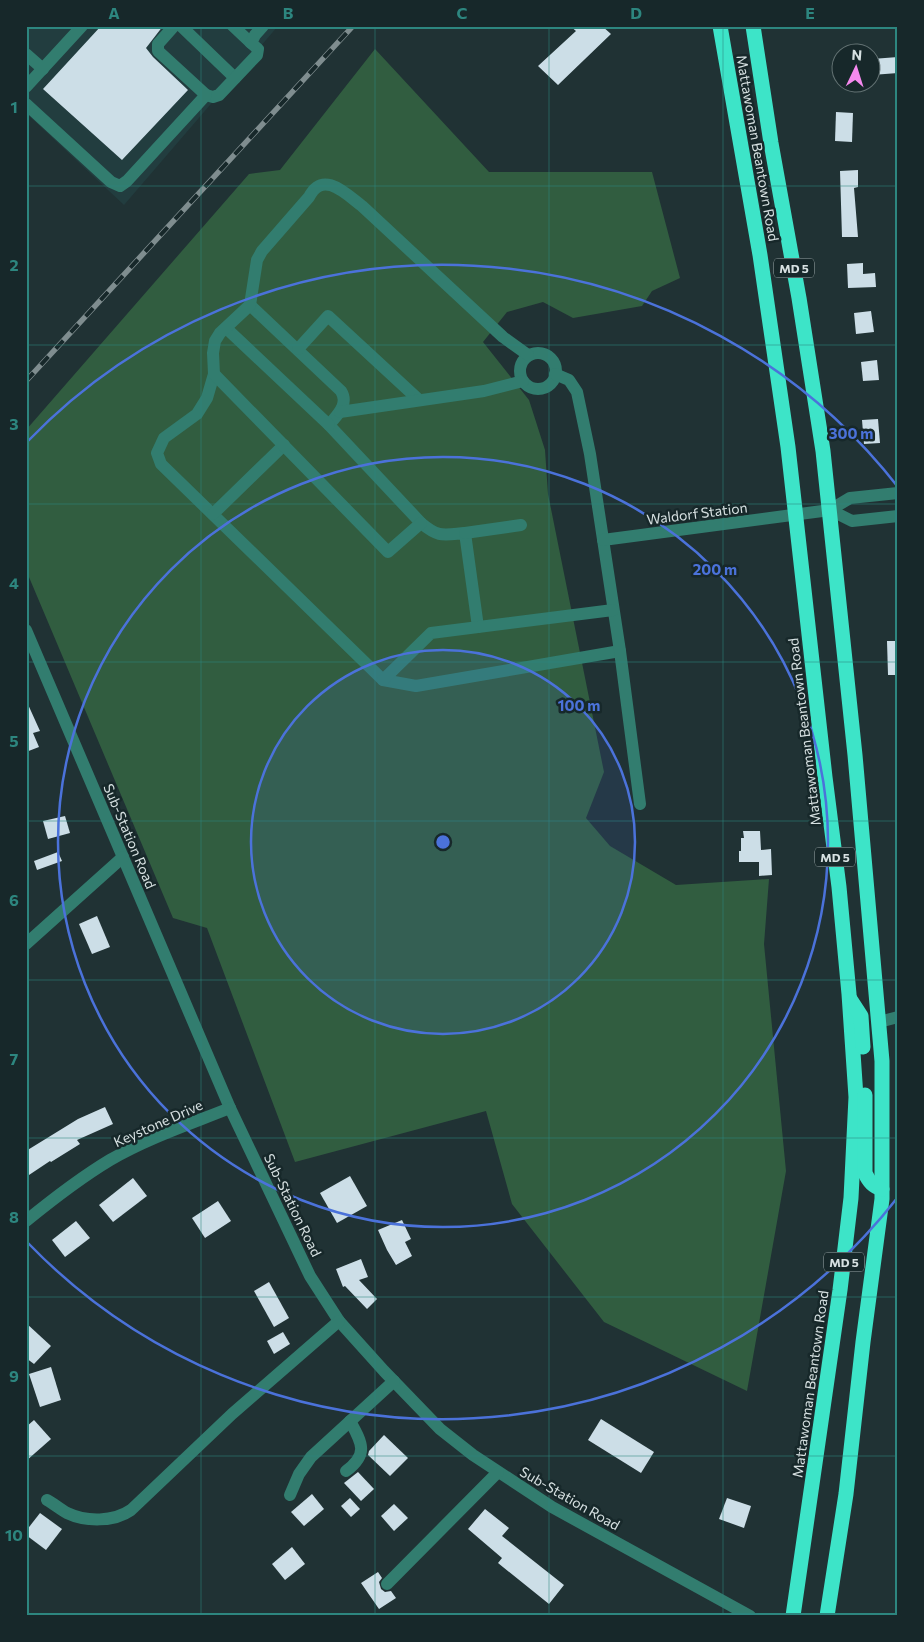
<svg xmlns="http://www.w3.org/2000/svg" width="924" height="1642" viewBox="0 0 924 1642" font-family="Commissioner,sans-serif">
<rect width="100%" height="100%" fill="#203234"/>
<!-- built -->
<polygon fill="#223d3f" points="26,26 278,26 124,205 26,113"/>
<!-- green -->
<polygon fill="#315d40" points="375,49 489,172 652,172 680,278 652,291 642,306 573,318 543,302 507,312 483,342 529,400 545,450 548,494 604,772 586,818 610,846 676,885 769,879 764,944 786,1171 747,1391 604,1322 512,1204 486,1111 295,1162 207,928 173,918 26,570 26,430 249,174 280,170"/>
<!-- building -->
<g fill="#ccdee7">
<polygon points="101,26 163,26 146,48 153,57 188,90 122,160 43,89"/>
<polygon points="570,26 602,26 611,34 558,85 538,66 576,31"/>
<polygon points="898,57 898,73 872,75 872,59"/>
<polygon points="836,112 853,113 852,142 835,141"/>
<polygon points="858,170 858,187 854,188 858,237 842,237 840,171"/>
<polygon points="863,263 863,274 875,273 876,287 848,288 847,264"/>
<polygon points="871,311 874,332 856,334 854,313"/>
<polygon points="877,360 879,380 863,381 861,362"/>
<polygon points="878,419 880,443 864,444 862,420"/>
<polygon points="887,641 898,641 898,675 888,675"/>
<polygon points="26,700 40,731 33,733 39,747 26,752"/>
<polygon points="65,816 70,833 48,839 43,821"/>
<polygon points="743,831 760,831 761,850 771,849 772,875 759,876 759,862 739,862 739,851 741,851 741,838 744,838"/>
<polygon points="58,852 62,861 37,870 34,861"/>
<polygon points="97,916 110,947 92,954 79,924"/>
<polygon points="105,1107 113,1124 77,1140 80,1144 51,1162 50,1161 26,1177 26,1151 78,1119"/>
<polygon points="350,1176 367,1206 337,1223 320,1193"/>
<polygon points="133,1178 147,1196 113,1222 99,1205"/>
<polygon points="218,1201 231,1221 205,1238 192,1218"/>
<polygon points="402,1220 411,1239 405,1242 412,1256 396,1265 387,1250 378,1230"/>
<polygon points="76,1221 90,1238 65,1257 52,1240"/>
<polygon points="361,1259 368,1277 359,1280 377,1299 367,1309 345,1286 343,1287 336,1269"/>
<polygon points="269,1282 289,1318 274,1327 254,1291"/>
<polygon points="26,1323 51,1346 34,1364 26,1358"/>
<polygon points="283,1332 290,1344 274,1354 267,1341"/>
<polygon points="51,1367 61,1400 40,1407 29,1374"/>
<polygon points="601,1419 654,1452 641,1473 588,1440"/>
<polygon points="34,1420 51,1439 26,1461 26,1427"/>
<polygon points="384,1435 408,1458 390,1476 368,1455 369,1451"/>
<polygon points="358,1472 374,1489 361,1501 344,1483"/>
<polygon points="312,1494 324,1509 304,1526 291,1512"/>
<polygon points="350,1498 360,1509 351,1517 341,1506"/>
<polygon points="727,1498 751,1506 744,1528 719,1519"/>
<polygon points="394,1504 408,1518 394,1531 381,1516"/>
<polygon points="485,1509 509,1528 502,1536 564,1585 549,1604 498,1563 502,1558 468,1529"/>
<polygon points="40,1513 62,1529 46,1550 26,1535 26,1531"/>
<polygon points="292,1547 305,1564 285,1580 272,1564"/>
<polygon points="378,1572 382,1578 379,1582 381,1589 385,1592 391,1591 396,1598 379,1609 361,1583"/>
</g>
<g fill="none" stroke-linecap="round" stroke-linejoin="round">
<!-- minor -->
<g stroke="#327d6f" stroke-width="12">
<polyline points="181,26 235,78"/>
<polyline points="233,26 251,43"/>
<polyline points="26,54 43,69"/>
<polyline points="26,87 82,26"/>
<polyline points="206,95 213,97 219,95 257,55 258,49 251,43 255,35 263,26"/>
<polyline points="26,104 111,182 120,186 127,181 206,95 158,51 158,44 174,26"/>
<path d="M250 305 341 391C349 404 338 414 329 425L421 523C439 538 443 535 465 533L478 627"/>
<polyline points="226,328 329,425"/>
<polyline points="298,349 328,316 419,400"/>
<circle cx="538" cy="371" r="18"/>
<polyline points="214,374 207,398 197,414 164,438 157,453 161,464 383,680 416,686 620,651"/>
<polyline points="555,374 569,380 577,392 590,454 620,651 640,804"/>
<polyline points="340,412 484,391 523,381"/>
<polyline points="830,510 852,521 898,516"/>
<polyline points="213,514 284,445"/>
<path d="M421 523 388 552 214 374 213 353 215 341 220 333 250 305 257 260 262 251 309 197C323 170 345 193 362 206L503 337 528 355"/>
<polyline points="465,533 521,525"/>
<polyline points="603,540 830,510 850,498 898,493"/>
<polyline points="26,630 230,1108 310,1276 339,1321 384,1371 440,1429 473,1455 552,1507 750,1616"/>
<polyline points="383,680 431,633 613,610"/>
<polyline points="26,944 123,857"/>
<polyline points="879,1022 898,1017"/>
<path d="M26 1221C53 1199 80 1178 110 1160 148 1138 190 1124 230 1108"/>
<path d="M346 1471C369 1454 362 1443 350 1421"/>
<polyline points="290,1495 299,1474 311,1457 394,1381"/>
<path d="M47 1500C54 1504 60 1509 67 1513 86 1522 114 1522 131 1510L232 1414 339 1321"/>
<polyline points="387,1584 498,1472"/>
</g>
<!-- highway -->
<g stroke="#3de4c8" stroke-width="15">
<polyline points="720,26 760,255 788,447 825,777 839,887 849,994 856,1097 851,1198 840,1290 793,1616"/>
<polyline points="753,26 771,143 799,298 823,451 855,755 882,1061 882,1199 863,1342 846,1494 827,1616"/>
<polyline points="850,999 861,1016 863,1047"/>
<path d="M865 1095V1173C869 1182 873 1186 882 1189"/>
</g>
<defs>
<polyline id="rail" points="26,381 353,26"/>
</defs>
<!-- rail casing -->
<use href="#rail" stroke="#7f8d8f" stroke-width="5.5"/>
<!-- rail -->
<use href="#rail" stroke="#17282a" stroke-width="4" stroke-dasharray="11" stroke-linecap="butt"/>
</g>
<!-- grid -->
<path fill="none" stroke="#2d867f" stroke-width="1" stroke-opacity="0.55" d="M201 26V1616M375 26V1616M549 26V1616M723 26V1616M26 186H898M26 345H898M26 504H898M26 662H898M26 821H898M26 980H898M26 1138H898M26 1297H898M26 1456H898"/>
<!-- distance rings -->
<circle cx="443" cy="842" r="192" fill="#4b72da" fill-opacity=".12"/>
<g fill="none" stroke="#4b72da" stroke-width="2.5">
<circle cx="443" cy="842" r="192"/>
<circle cx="443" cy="842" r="385"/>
<path d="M898 1197A577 577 0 0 1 28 1243M28 441A577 577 0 0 1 898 487"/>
</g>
<g text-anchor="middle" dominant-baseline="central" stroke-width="5" stroke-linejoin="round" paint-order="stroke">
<!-- shield labels -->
<g fill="#17282a" stroke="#9da9aa" stroke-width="1">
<rect x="774" y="258.5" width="40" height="19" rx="4"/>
<rect x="815" y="847.5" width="40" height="19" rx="4"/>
<rect x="824" y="1252.5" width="40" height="19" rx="4"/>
</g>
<g font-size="12" font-weight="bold" fill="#d6e0e1">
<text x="794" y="268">MD 5</text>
<text x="835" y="857">MD 5</text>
<text x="844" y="1262">MD 5</text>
</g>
<!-- street labels -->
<g font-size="14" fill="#d6e0e1" stroke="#17282a">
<text transform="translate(758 148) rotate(80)">Mattawoman Beantown Road</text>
<text transform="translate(697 513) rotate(-7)">Waldorf Station</text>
<text transform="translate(804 732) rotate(-97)">Mattawoman Beantown Road</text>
<text transform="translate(130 836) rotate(67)">Sub-Station Road</text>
<text transform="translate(158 1123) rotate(-24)">Keystone Drive</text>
<text transform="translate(293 1205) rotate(64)">Sub-Station Road</text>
<text transform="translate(810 1384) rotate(-82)">Mattawoman Beantown Road</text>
<text transform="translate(570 1498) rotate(30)">Sub-Station Road</text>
</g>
</g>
<circle cx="443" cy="842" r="8" fill="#4b72da" stroke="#17282a" stroke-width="2.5"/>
<g font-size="15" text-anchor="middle" font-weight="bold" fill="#4b72da" stroke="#17282a" stroke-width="5" stroke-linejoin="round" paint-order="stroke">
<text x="851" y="439">300 m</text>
<text x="715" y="575">200 m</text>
<text x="579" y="711">100 m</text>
</g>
<!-- border -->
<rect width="924" height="1642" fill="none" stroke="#17282a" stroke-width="55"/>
<!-- north arrow -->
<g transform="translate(856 68) rotate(4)"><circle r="24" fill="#17282a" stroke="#637273"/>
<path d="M0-4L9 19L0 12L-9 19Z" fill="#f589ee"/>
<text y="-8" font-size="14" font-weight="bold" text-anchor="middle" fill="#d6e0e1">N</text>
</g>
<rect x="28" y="28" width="868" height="1586" fill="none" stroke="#2d867f" stroke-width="2"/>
<g font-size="16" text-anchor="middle" font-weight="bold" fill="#2d867f">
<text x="114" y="19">A</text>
<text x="288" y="19">B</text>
<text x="462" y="19">C</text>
<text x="636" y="19">D</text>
<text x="810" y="19">E</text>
<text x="14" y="113">1</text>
<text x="14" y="271">2</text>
<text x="14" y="430">3</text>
<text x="14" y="589">4</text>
<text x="14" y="747">5</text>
<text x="14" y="906">6</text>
<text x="14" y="1065">7</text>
<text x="14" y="1223">8</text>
<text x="14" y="1382">9</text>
<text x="14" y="1541">10</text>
</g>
</svg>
